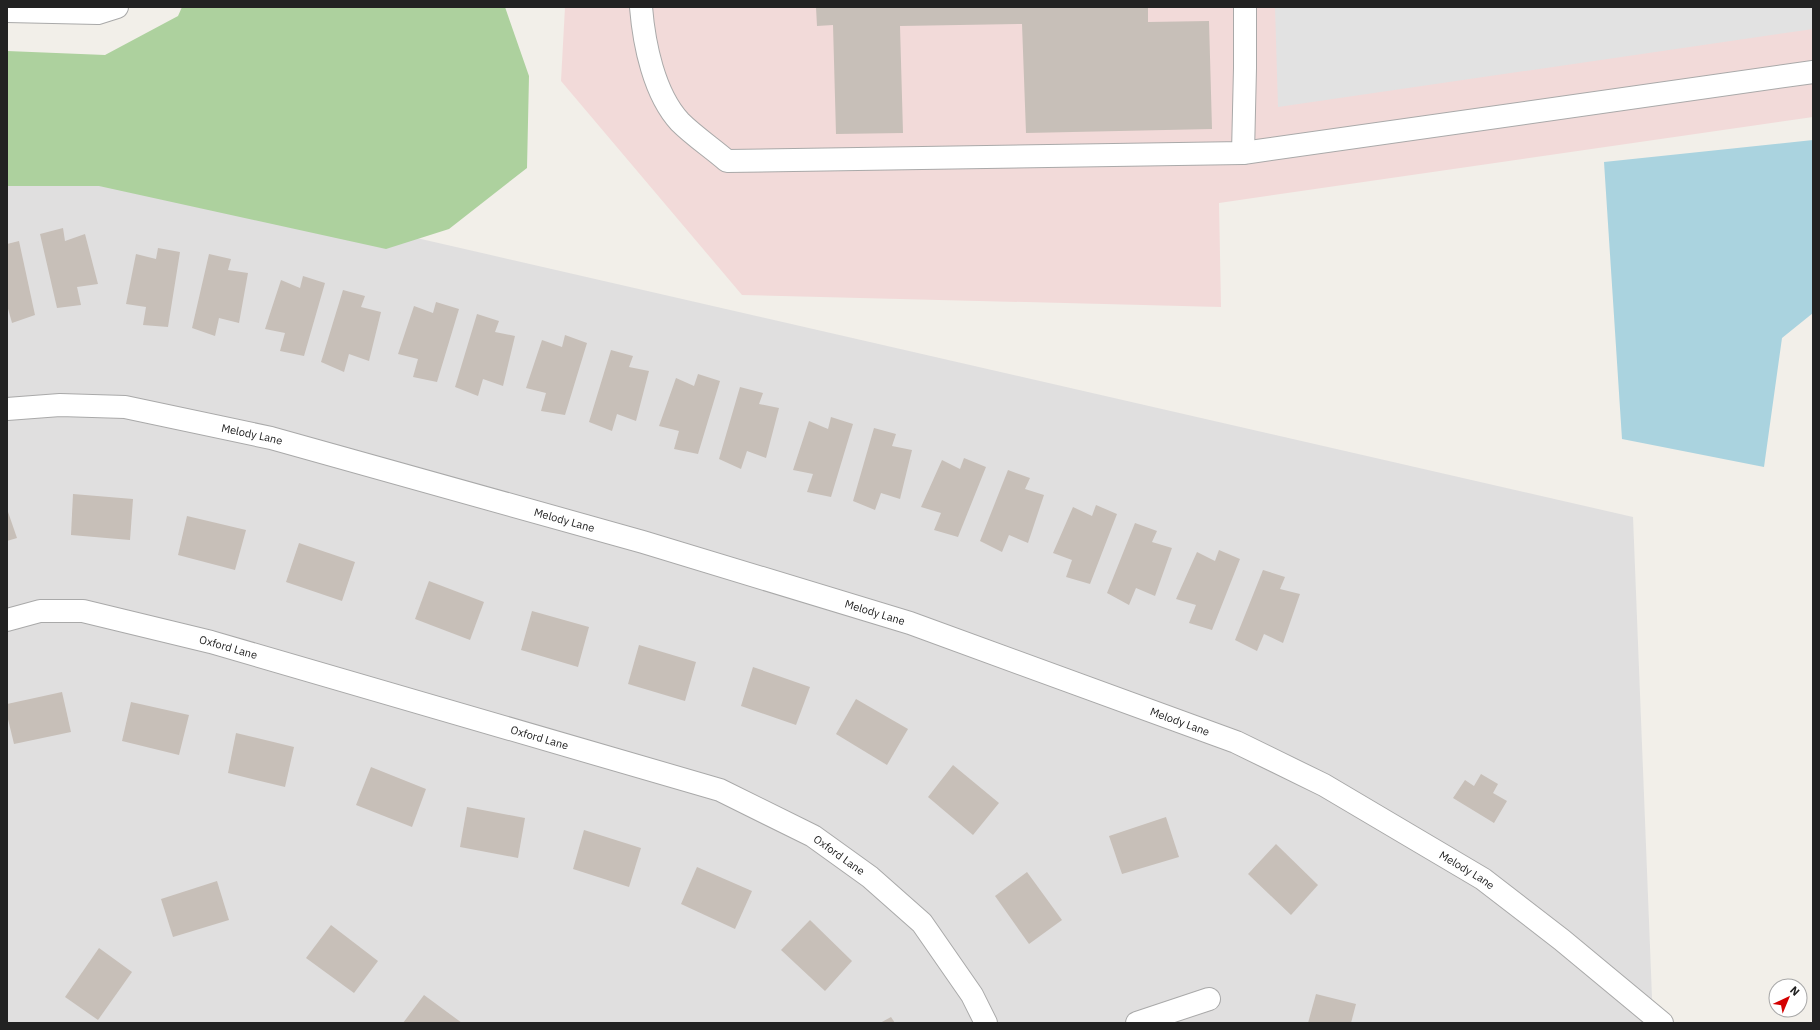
<svg xmlns="http://www.w3.org/2000/svg" width="1820" height="1030" viewBox="0 0 1820 1030" font-family="'IBM Plex Sans',sans-serif">
<rect width="100%" height="100%" fill="#f2efe9"/>
<!-- residential -->
<polygon fill="#e0dfdf" points="7,144 1633,517 1653,1023 7,1023"/>
<!-- commercial -->
<polygon fill="#f2dad9" points="565,7 1813,7 1813,117 1219,203 1221,307 742,295 561,81"/>
<!-- forest -->
<polygon fill="#add19e" points="182,7 505,7 529,76 527,168 449,229 386,249 99,186 7,186 7,51 105,55 178,16"/>
<!-- parking -->
<polygon fill="#e2e2e2" points="1275,7 1813,7 1813,29 1278,107"/>
<!-- water -->
<polygon fill="#aad3df" points="1813,140 1813,313 1782,338 1764,467 1622,439 1604,162"/>
<!-- building -->
<g fill="#c7bfb8">
<polygon points="816,7 1148,7 1148,22 1209,21 1212,129 1026,133 1022,24 900,26 903,133 836,134 833,25 817,26"/>
<polygon points="63,228 65,241 85,234 98,284 77,287 81,305 57,308 40,234"/>
<polygon points="19,241 35,315 12,323 7,305 7,244"/>
<polygon points="158,248 180,252 168,327 143,325 146,307 126,304 136,254 156,259"/>
<polygon points="209,254 231,259 228,270 248,273 239,323 219,318 215,336 192,328"/>
<polygon points="303,276 325,283 304,356 280,351 285,333 265,329 281,280 300,288"/>
<polygon points="343,290 365,296 361,307 381,312 369,361 349,354 344,372 321,362"/>
<polygon points="436,302 459,309 437,382 413,377 418,359 398,354 414,306 433,313"/>
<polygon points="477,314 499,321 495,332 515,336 503,386 483,379 478,396 455,387"/>
<polygon points="565,335 587,343 565,415 541,411 546,393 526,388 542,340 562,347"/>
<polygon points="611,350 633,356 629,367 649,371 636,421 617,414 612,431 589,422"/>
<polygon points="698,374 720,381 698,454 674,449 679,431 659,426 676,378 694,386"/>
<polygon points="740,387 763,393 759,404 779,408 766,458 747,451 741,469 719,459"/>
<polygon points="831,417 853,424 831,497 807,492 813,474 793,470 809,421 828,429"/>
<polygon points="874,428 896,434 892,446 912,450 900,499 881,493 875,510 853,501"/>
<polygon points="964,458 986,467 958,537 934,530 941,513 921,507 942,460 960,469"/>
<polygon points="1008,470 1030,478 1025,489 1044,495 1028,543 1009,535 1002,552 980,541"/>
<polygon points="73,494 133,499 130,540 71,535"/>
<polygon points="1096,505 1117,514 1090,584 1066,577 1072,560 1053,553 1073,507 1092,516"/>
<polygon points="7,509 17,538 7,541"/>
<polygon points="187,516 246,530 235,570 178,555"/>
<polygon points="1135,523 1157,531 1152,542 1172,548 1155,596 1136,588 1129,605 1107,593"/>
<polygon points="299,543 355,562 342,601 286,582"/>
<polygon points="1219,550 1240,559 1212,630 1189,623 1196,605 1176,599 1197,552 1215,561"/>
<polygon points="1263,570 1285,577 1280,589 1300,594 1283,643 1264,634 1257,651 1235,640"/>
<polygon points="429,581 484,602 470,640 415,619"/>
<polygon points="532,611 589,627 578,667 521,650"/>
<polygon points="639,645 696,662 685,701 628,684"/>
<polygon points="753,667 810,687 796,725 741,706"/>
<polygon points="62,692 71,732 14,744 7,715 7,704"/>
<polygon points="856,699 908,729 887,765 836,734"/>
<polygon points="131,702 189,715 179,755 122,741"/>
<polygon points="236,733 294,747 285,787 228,773"/>
<polygon points="953,765 999,803 973,835 928,797"/>
<polygon points="371,767 426,789 412,827 356,805"/>
<polygon points="1481,774 1498,784 1493,793 1507,801 1494,823 1453,798 1465,780 1474,786"/>
<polygon points="467,807 525,818 518,858 460,847"/>
<polygon points="1166,817 1179,857 1122,874 1109,836"/>
<polygon points="584,830 641,848 629,887 573,869"/>
<polygon points="1276,844 1318,885 1291,915 1248,874"/>
<polygon points="697,867 752,891 735,929 681,904"/>
<polygon points="1027,872 1062,920 1029,944 995,896"/>
<polygon points="217,881 229,920 173,937 161,899"/>
<polygon points="810,920 852,961 825,991 781,950"/>
<polygon points="331,925 378,961 354,993 306,958"/>
<polygon points="99,948 132,972 98,1020 65,997"/>
<polygon points="1316,994 1356,1004 1351,1023 1308,1023"/>
<polygon points="424,995 462,1023 403,1023"/>
<polygon points="891,1017 895,1023 880,1023"/>
</g>
<g fill="none" stroke-linecap="round" stroke-linejoin="round">
<defs>
<g id="minor">
<path d="M641 7C644 44 654 94 680 122 694 136 712 148 727 161L1243 153 1813 72"/>
<polyline points="7,11 98,13 117,7"/>
<polyline points="1243,153 1245,68 1245,7"/>
<path id="s1" d="M7 409 60 405 125 407 271 438 643 542 910 623 1236 742 1324 785 1483 879 1562 940 1662 1023"/>
<path id="s2" d="M7 620 40 611H83L211 642 720 790 813 836 870 877 922 923 972 995 986 1023"/>
<polyline points="1137,1023 1209,999"/>
</g>
</defs>
<!-- minor casing -->
<use href="#minor" stroke="#a9a9a9" stroke-width="24"/>
<!-- minor -->
<use href="#minor" stroke="#fff" stroke-width="22"/>
</g>
<g text-anchor="middle" dominant-baseline="central" stroke-width="3" stroke-linejoin="round" paint-order="stroke">
<!-- street labels -->
<g font-size="11" fill="#222" stroke="#fff">
<text stroke="none"><textPath href="#s1" startOffset="248">Melody Lane</textPath></text>
<text stroke="none"><textPath href="#s1" startOffset="572">Melody Lane</textPath></text>
<text stroke="none"><textPath href="#s1" startOffset="896">Melody Lane</textPath></text>
<text stroke="none"><textPath href="#s2" startOffset="227">Oxford Lane</textPath></text>
<text stroke="none"><textPath href="#s1" startOffset="1220">Melody Lane</textPath></text>
<text stroke="none"><textPath href="#s2" startOffset="551">Oxford Lane</textPath></text>
<text stroke="none"><textPath href="#s2" startOffset="875">Oxford Lane</textPath></text>
<text stroke="none"><textPath href="#s1" startOffset="1544">Melody Lane</textPath></text>
</g>
</g>
<!-- border -->
<rect width="1820" height="1030" fill="none" stroke="#222222" stroke-width="16"/>
<!-- north arrow -->
<g transform="translate(1788 998) rotate(44)"><circle r="19" fill="#ffffff" stroke="#a7a7a7"/>
<path d="M0-3L7 15L0 10L-7 15Z" fill="#d40000"/>
<text y="-6" font-size="11" font-weight="bold" text-anchor="middle" fill="#222222">N</text>
</g>
</svg>
